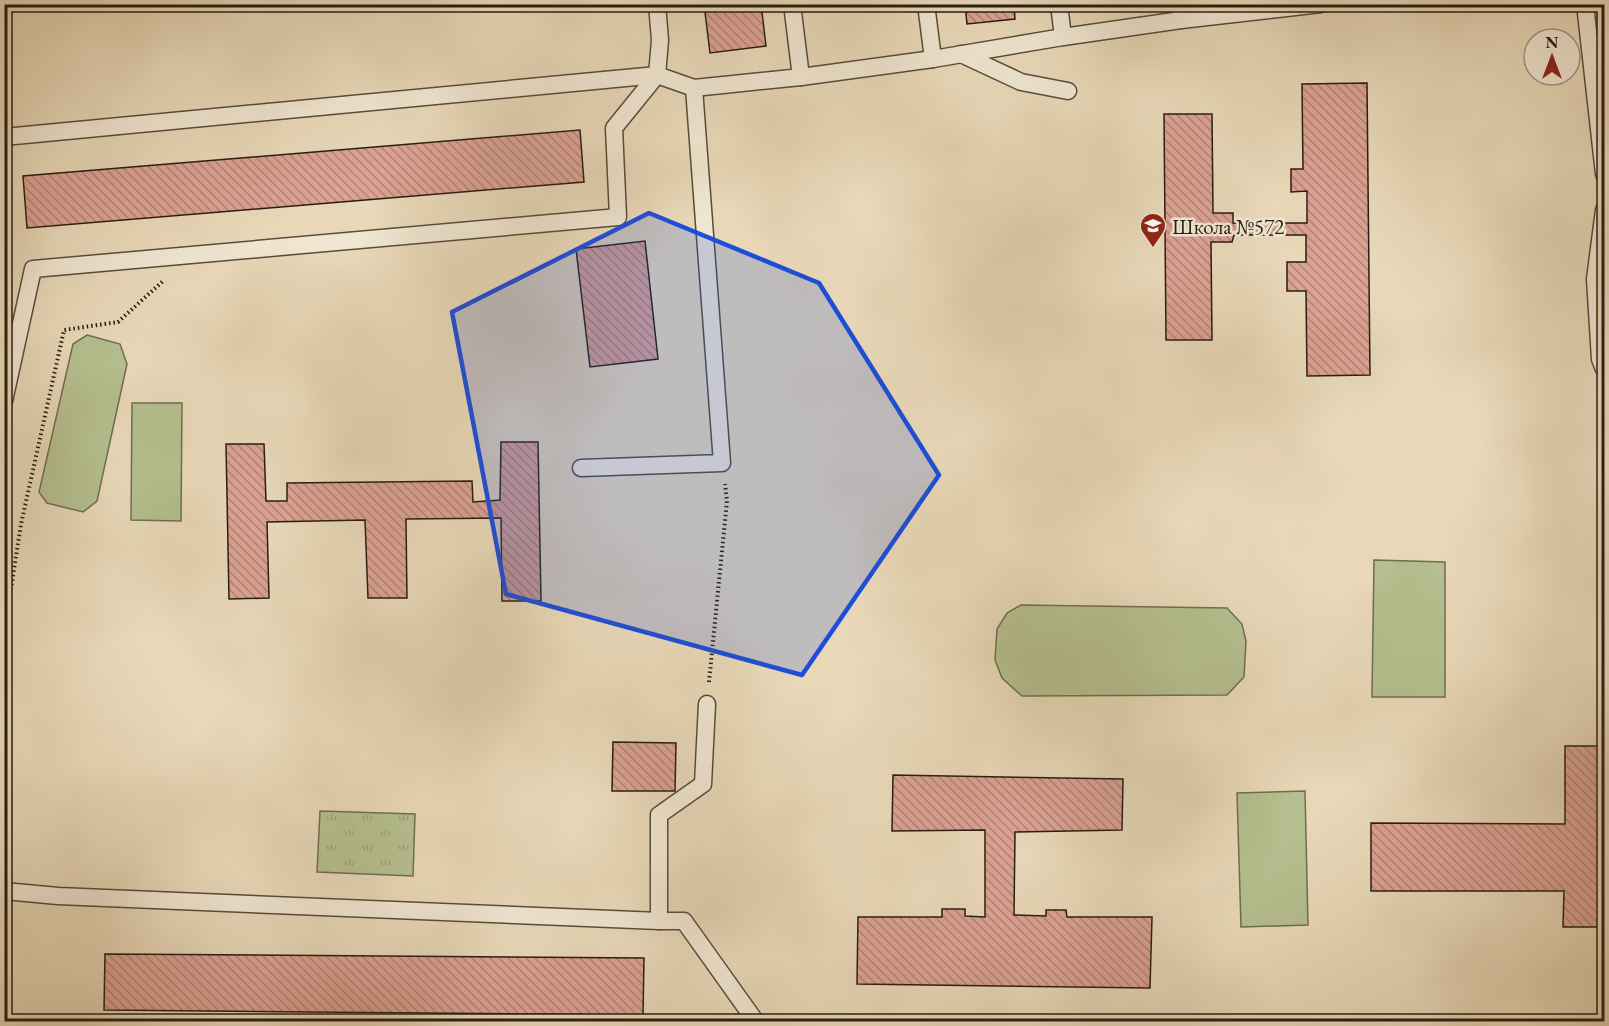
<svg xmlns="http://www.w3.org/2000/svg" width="1609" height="1026" viewBox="0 0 1609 1026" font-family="'EB Garamond',serif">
<defs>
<pattern id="park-tufts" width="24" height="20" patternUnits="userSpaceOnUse" patternTransform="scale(1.5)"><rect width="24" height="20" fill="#b5bf8f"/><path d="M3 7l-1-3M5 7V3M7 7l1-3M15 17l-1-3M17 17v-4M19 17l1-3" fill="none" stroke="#9ca47a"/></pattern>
<pattern id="building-back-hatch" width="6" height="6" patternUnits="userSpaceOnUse" patternTransform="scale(1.5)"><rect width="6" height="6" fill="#dba293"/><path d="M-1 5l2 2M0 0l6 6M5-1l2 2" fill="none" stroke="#b28377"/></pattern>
</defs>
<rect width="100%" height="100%" fill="#e8d8b8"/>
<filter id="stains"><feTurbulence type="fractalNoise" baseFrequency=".00333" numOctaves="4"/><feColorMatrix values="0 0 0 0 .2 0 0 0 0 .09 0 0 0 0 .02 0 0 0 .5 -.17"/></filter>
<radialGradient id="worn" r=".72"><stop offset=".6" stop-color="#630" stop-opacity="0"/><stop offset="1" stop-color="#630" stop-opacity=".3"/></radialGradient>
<!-- grass -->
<g fill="#b5bf8f" stroke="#6e6e51" stroke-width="1.5">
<polygon points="87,335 120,344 127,364 97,501 83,512 47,503 39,492 73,344"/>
<polygon points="132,403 182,403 181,521 131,520"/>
<polygon points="1374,560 1445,562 1445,697 1372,697"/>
<polygon points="1021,605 1227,608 1242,624 1246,641 1244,677 1227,695 1022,696 1002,678 995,660 997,629 1007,613"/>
<polygon points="1305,791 1308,925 1241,927 1237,793"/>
</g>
<!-- park -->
<polygon fill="url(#park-tufts)" stroke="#6e6e51" stroke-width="1.5" points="320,811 415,814 413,876 317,872"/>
<!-- building -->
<g fill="url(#building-back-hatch)" stroke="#281d13" stroke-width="1.5">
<polygon points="704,4 761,4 766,46 710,53"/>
<polygon points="965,4 1014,4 1015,19 967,24"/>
<polygon points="1367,83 1370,375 1307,376 1306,291 1287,291 1287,262 1306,262 1306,235 1234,235 1232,242 1211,242 1212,340 1166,340 1164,114 1212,114 1213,213 1233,213 1233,223 1307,223 1307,191 1291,192 1291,169 1303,169 1302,84"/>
<polygon points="580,130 584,182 27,228 23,176"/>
<polygon points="645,241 658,359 590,367 576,249"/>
<polygon points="501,442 538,442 541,601 502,601 501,518 406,519 407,598 368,598 365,520 267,522 269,598 229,599 226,444 264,444 266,501 287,501 287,483 472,481 473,502 500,500"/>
<polygon points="613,742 676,743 675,791 612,791"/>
<polygon points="1565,746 1604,746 1604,927 1563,927 1564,891 1371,891 1371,823 1565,824"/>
<polygon points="893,775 1123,779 1122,830 1015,832 1014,915 1046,916 1046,910 1066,910 1067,917 1152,917 1150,988 857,984 858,917 942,917 942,909 965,909 965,916 985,917 985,830 892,831"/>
<polygon points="105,954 644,958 643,1015 104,1010"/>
</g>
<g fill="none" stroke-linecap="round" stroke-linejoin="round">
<defs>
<g id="lane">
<polyline points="792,4 801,77"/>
<polyline points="926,4 933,59"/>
<polyline points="1059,4 1063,37 1181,20"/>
<polyline points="1180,4 1181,20 1321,4"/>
<polyline points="1585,4 1604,174"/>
<polyline points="961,54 1021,82 1068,91"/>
<polyline points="4,137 657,75 694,88 801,77 933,59 1063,37"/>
<polyline points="1604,210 1595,279 1600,359 1604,369"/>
<polyline points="4,401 33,269 618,217 614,128 657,75 660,40 657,4"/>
<polyline points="581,468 722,463 694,88"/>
<polyline points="4,891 58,896 659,921 659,815 703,784 707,704"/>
<polyline points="659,921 684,921 756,1022"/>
</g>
</defs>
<!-- lane casing -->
<use href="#lane" stroke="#584c3c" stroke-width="19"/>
<!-- path -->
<g stroke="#281d13" stroke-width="4" stroke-dasharray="1.5 3" stroke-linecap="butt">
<polyline points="4,634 21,524 64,330 118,322 163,281"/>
<polyline points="709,682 727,501 725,484"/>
</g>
<!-- lane -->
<use href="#lane" stroke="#f0e6d1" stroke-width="16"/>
</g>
<!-- marked area -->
<path fill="#1d4ed8" fill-opacity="0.2" stroke="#1d4ed8" stroke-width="4.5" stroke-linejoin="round" d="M649 213 819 283 939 475 802 675 506 594 452 312Z"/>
<!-- icons -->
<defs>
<symbol id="school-pin" viewBox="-11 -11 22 30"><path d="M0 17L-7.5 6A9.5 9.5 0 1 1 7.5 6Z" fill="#8f2418" stroke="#f0e6d1"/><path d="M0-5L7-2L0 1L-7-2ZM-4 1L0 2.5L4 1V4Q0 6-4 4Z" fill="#fff"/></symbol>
</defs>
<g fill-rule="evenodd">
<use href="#school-pin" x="1138" y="211" width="30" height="40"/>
</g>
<g text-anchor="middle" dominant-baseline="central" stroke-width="5" stroke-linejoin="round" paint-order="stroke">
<!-- poi labels -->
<g font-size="21" fill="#281d13" stroke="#f0e6d1" text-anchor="start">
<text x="1172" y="226">Школа №572</text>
</g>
</g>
<!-- margin -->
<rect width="1609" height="1026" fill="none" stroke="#e8d8b8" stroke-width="24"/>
<rect x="6" y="6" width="1597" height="1014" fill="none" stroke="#281d13" stroke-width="3"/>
<rect x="12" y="12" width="1585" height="1002" fill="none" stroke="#281d13" stroke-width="1.5"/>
<!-- north arrow -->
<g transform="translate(1552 57)"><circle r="28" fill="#f0e6d1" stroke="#a09685" stroke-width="1.5"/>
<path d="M0-4.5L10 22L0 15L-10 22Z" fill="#8f2418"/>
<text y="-9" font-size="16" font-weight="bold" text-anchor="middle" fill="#281d13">N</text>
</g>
<rect width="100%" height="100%" filter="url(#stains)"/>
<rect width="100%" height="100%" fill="url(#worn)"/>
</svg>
